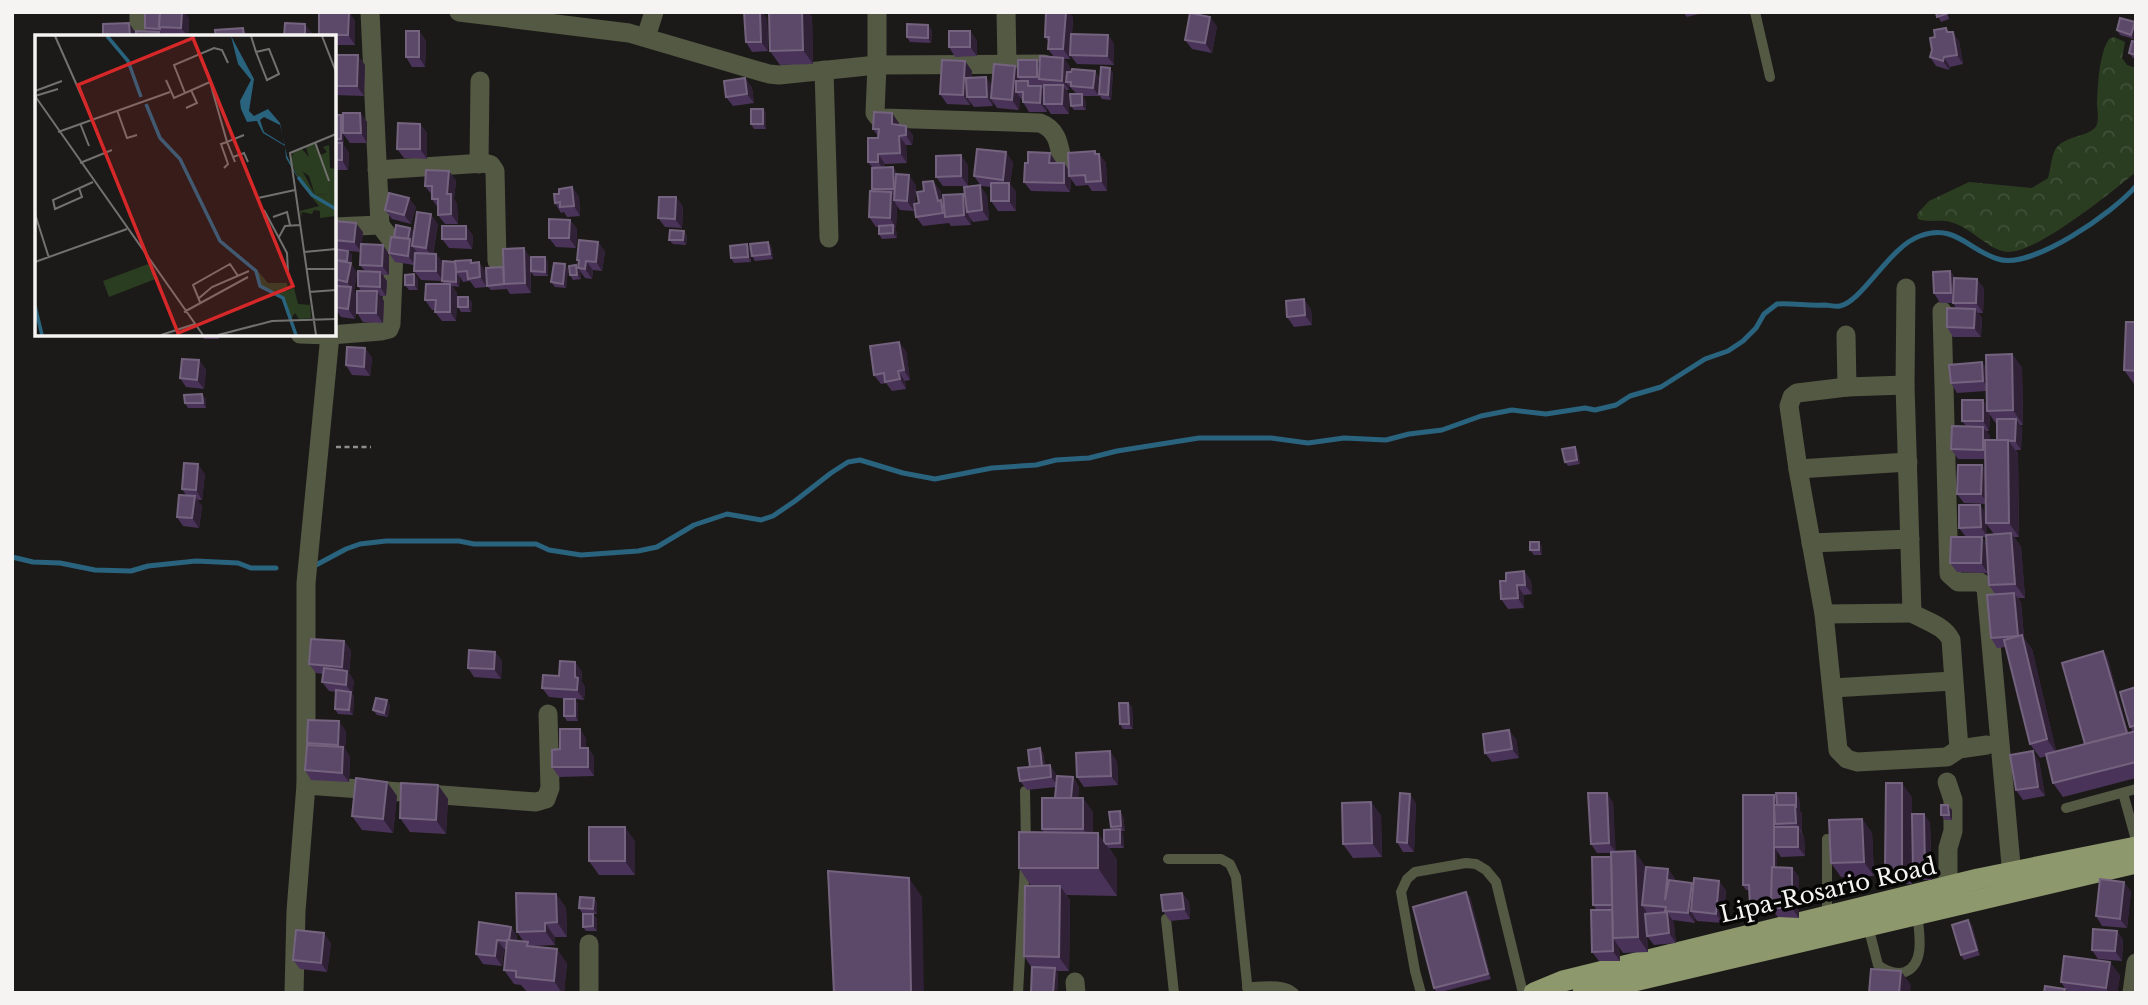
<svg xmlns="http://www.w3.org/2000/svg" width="2148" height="1005" viewBox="0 0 2148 1005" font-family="'Libre Baskerville',serif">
<defs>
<pattern id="forest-crowns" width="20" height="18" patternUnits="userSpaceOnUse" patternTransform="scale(1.75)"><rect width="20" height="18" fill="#2b3d21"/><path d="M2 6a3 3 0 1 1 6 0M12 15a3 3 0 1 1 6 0" fill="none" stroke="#405037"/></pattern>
</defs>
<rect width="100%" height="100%" fill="#1c1a18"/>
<!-- forest -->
<path fill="url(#forest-crowns)" d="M2114 37 2125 42 2122 58 2127 65 2136 68V172C2113 191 2037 253 2008 252 1989 251 1970 226 1950 222 1940 219 1928 223 1918 219L1917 214 1929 201 1969 182 2032 188 2048 178C2051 169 2051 154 2057 147 2067 135 2094 136 2097 124 2099 118 2097 109 2097 102 2098 84 2099 54 2109 39Z"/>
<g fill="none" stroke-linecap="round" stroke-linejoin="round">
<!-- stream -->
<g stroke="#29637e" stroke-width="5">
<polyline points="12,557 33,562 60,563 95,570 131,571 148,566 196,561 238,563 251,568 276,568"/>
<path d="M316 565 346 549 360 544 386 541H459L474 544H536L549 550 581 555 638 551 657 547 694 525 727 514 761 520 773 516 795 501 831 473 848 462 860 460 903 473 935 479 992 468 1036 465 1056 460 1089 458 1117 451 1199 438H1271L1308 443 1344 438 1386 440 1409 434 1442 430 1481 416 1512 410 1546 414 1585 408 1595 410 1616 405 1630 396 1661 387 1705 359 1728 351 1743 341 1756 328 1764 314 1777 304C1793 303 1808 306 1824 305 1829 305 1836 307 1840 306 1862 302 1890 246 1920 236 1955 223 1968 250 1998 259 2032 270 2114 212 2136 186"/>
</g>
<!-- path -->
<polyline stroke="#908f8d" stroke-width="2.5" stroke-dasharray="5 3.5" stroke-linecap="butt" points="336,447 371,447"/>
<!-- lane -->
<g stroke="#545944" stroke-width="10">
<polyline points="1755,12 1770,77"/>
<polyline points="1025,791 1026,845"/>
<polyline points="2123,793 2136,840"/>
<polyline points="2066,808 2136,789"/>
<polyline points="1168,859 1221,859 1230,864 1236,877 1248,993"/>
<polyline points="1827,916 1827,839"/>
<polyline points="1166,919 1174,993"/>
<path d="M1868 926 1878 965C1886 971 1895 975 1905 972 1926 964 1919 931 1917 913"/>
<path d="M1247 987C1261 987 1283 983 1294 993"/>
<polyline points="1018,993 1025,864"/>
<polyline points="1421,993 1415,971 1401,892 1407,879 1415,872 1466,863 1476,864 1486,870 1496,882 1523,993"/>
</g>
<!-- street -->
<g stroke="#545944" stroke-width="19">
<polyline points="459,12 629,33 769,74 779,75 877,65 877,12"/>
<polyline points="1006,12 1007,64"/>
<polyline points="139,37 139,12"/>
<polyline points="646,37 654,12"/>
<path d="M1044 64 877 65 875 113 878 117 883 118 1040 123C1059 130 1059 147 1063 165"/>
<polyline points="824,70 829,238"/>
<polyline points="479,164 480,81"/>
<polyline points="377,170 484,163 491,165 495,171 497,261"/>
<polyline points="334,227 380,225"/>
<path d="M1906 288 1905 385 1912 613C1925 621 1944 625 1951 640L1959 749"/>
<polyline points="1942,311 1949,574 1958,582 1980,582 1986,588 2013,887"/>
<polyline points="300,334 330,335 381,331 389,329 391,324 394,252 392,241 380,225 370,12"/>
<polyline points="1846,335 1847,387"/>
<polyline points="1905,385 1847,387 1797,393 1792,397 1789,406 1798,469 1824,614 1838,750 1847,759 1857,762 1947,757 1959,749 1987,745"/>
<polyline points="1798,469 1908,462"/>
<polyline points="1811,543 1910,539"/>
<polyline points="1824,614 1912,613"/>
<polyline points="1832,688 1953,681"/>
<polyline points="1947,782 1953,800 1953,831 1948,848 1948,888 1951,901"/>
<polyline points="306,785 536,802 546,799 550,788 548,714"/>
<polyline points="589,944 589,993"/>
<polyline points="1075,982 1076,993"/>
<polyline points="294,993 296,911 306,785 306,583 330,335"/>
<polyline points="2132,993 2136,963"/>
</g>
<!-- primary -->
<g stroke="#8d986d" stroke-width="21">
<polyline points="1534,993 1563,981 1978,879 2136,847"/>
<polyline points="1583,993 2136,863"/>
</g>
</g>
<!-- wall -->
<g fill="#4a3358" fill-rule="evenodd">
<polygon points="319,12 349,12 355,21 355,45 334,45 334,37 320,37 319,35"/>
<polygon points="744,12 762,12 767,19 768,51 752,52 746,42"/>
<polygon points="769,12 808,12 812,17 813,64 780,65 770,51"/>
<polygon points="1683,12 1707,12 1687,17"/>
<polygon points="1936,12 1947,12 1949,19 1941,22"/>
<polygon points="1073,17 1072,34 1108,35 1114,44 1114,65 1077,64 1070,55 1070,59 1064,59 1070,67 1070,72 1095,71 1100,79 1113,73 1111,100 1102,99 1100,96 1083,96 1085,99 1086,110 1074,110 1071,106 1077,94 1069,86 1069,90 1066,90 1069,95 1069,114 1051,114 1047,108 1047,112 1029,112 1020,97 1019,110 997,108 993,102 993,106 974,107 970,102 970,105 947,104 940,94 965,61 972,71 971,78 992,86 1015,66 1018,69 1040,65 1054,57 1048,49 1049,42 1045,37"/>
<polygon points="189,18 188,37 166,36 164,33 160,33 163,37 136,37 147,32 145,28"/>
<polygon points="2135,22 2136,24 2136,59 2133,58 2129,53 2135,41 2134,39 2120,35 2117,30"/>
<polygon points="1217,26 1212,53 1192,49 1185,40"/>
<polygon points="1946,28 1949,32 1959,41 1963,64 1950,67 1949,70 1936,66 1930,57 1935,37"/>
<polygon points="932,30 931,43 910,42 907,37"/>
<polygon points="419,31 426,41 425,67 412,67 406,57"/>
<polygon points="970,31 977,41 977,56 955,57 949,47"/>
<polygon points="334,55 365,65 364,96 334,95 337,99 338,115 341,115 343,119 360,113 367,122 367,143 350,143 344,135 344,143 342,143 349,153 348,170 334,170"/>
<polygon points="745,78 752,88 754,103 733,106 726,97"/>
<polygon points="763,109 766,113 766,129 754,129 751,124"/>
<polygon points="899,123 899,125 913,135 912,145 906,145 907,163 885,164 885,168 916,185 915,204 919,203 940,190 943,204 965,197 987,195 989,220 973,222 970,218 971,225 951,226 949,223 923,226 916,217 915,205 914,211 900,210 897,206 896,228 894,227 896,230 897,238 882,239 879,234 879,227 876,227 869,217 874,191 872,189 873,168 868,162 878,136 873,129"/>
<polygon points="420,124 427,133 427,159 404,158 397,149"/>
<polygon points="1050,153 1056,163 1064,163 1069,170 1097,154 1099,154 1106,163 1107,191 1092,191 1088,185 1076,186 1071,179 1070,192 1031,191 1024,182 1028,163"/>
<polygon points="1013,162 1010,184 1016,192 1016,211 998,211 991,201 991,187 981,186 974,176"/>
<polygon points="968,165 968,186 943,186 936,177"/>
<polygon points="456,180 454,199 457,204 458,224 445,224 438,215 438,208 432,199 432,195 425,186"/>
<polygon points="572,187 579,197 580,216 567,217 564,212 561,213 555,203 559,194"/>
<polygon points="676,197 683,207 682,228 665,227 658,218"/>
<polygon points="416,207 411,224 392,219 385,210"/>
<polygon points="570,220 577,229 576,248 556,247 549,238"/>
<path d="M334 221 363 232 361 244 389 254V275H382L387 281 386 296H380L384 301 383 323 363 322 357 313V306L355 319 341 317 334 307 337 288 334 287V249L339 250 334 243ZM348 251 361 252 360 265 365 271 358 286 361 291 357 296 354 291 357 273 351 264 352 255Z"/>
<polygon points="438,224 433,254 436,254 443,263 471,260 487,287 475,288 470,281 463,282 460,277 459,287 452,286 457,293 456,321 442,321 435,312 435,310 432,310 425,300 444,284 442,281 421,280 414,271 414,265 395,262 389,253 410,228 414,232 413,243"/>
<polygon points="466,226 473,236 472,249 449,248 442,239"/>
<polygon points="684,231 687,236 686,245 673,244 669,240"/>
<polygon points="598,242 605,252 602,271 593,270 592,279 585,278 580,271 581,279 573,280 570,275 576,265 578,268 579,263 577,260"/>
<polygon points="747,244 750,249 751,262 734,263 731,258"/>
<polygon points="771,246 773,259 755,261 752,256"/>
<polygon points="524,248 530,258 548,261 548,276 534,276 531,272 531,293 510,294 507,289 491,290 487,286 503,267"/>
<polygon points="565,264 568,269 566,288 555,287 551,282"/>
<polygon points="1950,271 1955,278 1984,288 1983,313 1978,313 1982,318 1981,337 1953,337 1947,327 1956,308 1953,303 1940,303 1934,293"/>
<polygon points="414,274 418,279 418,290 409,290 405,285"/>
<polygon points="472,302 471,312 461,312 458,307"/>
<polygon points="1311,309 1312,325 1294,327 1287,317"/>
<polygon points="2136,322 2136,384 2134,384 2124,370"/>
<polygon points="189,334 219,334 219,339 204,339 201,334"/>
<polygon points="365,348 372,358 370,376 352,375 346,365"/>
<polygon points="906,351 910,380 905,381 906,389 892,391 886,383 881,384 874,375"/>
<path d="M2012 354 2022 368 2023 425H2020L2022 428 2021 450H2016L2018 454 2019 537H2014L2021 547 2025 598H2018L2021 603 2024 638 2032 649 2056 751 2085 744 2107 656 2128 733 2133 732 2130 727 2136 687V778L2063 797 2053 783 2046 756 2040 758 2030 744 2006 647 1997 648 1991 638 1995 594 1989 585 1988 573 1957 572 1950 563 1966 537 1959 528 1986 513V504L1964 503 1957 494 1985 470V459H1958L1951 449 1966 426 1962 421 1987 405 1986 391 1957 393 1951 383 1986 368ZM1990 415 1997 425V440H1990V436L1986 431H1989ZM1987 525 1994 534 1987 535ZM1979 537H1986V544Z"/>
<polygon points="199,360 206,370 204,389 186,387 180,378"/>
<polygon points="206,399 206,408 188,408 185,403"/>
<polygon points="1575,447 1578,452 1580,464 1568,466 1565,462"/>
<polygon points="205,474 202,500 197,500 202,506 199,528 183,526 177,517 186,495 182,489"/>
<polygon points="1542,547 1542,555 1534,555 1530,550"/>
<polygon points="1524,571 1531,581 1532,594 1524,595 1524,608 1508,609 1501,599 1506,581"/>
<polygon points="344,641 351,651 349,673 354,681 352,694 354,696 353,715 338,714 335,709 336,692 329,691 322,682 323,674 316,673 309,664"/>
<polygon points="495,652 502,661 501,679 474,677 468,668"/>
<polygon points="575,662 582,672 582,682 585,687 584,700 575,699 578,704 578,721 567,721 564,716 571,699 549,697 542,688"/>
<polygon points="1128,703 1132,707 1133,729 1123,729 1120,724"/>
<polygon points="390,705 388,717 377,715 373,710"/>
<polygon points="346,731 345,749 350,757 349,782 311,780 305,770 308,745 307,743"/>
<polygon points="586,738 586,748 588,748 594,757 594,776 559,777 552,767 560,749"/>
<polygon points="1516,739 1519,758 1492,762 1485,753"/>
<polygon points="1040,748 1043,753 1045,765 1056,774 1057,778 1073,777 1079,787 1078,798 1093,812 1093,833 1104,841 1112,830 1111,827 1123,816 1125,831 1121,831 1123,834 1124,848 1109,848 1117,860 1117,896 1066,895 1070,900 1069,971 1056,971 1058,973 1057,993 1031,993 1032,968 1024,956 1031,886 1019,868 1044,833 1042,829 1055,798 1056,787 1027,790 1020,781 1030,767"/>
<polygon points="1117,761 1118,785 1084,787 1077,777"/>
<polygon points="2039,761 2045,796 2023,800 2016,790"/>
<polygon points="387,782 397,796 393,833 362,830 352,816"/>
<polygon points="438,785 448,799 446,834 410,832 400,818"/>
<polygon points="1774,795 1777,799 1799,798 1800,811 1802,814 1802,833 1804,837 1805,856 1781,857 1777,851 1777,868 1792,868 1799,877 1799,918 1778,917 1774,912 1753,912 1750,907 1749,890 1746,890 1743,885"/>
<polygon points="1912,797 1912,814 1924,814 1930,823 1932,880 1920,880 1913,871 1912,819 1912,884 1895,884 1885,870"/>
<polygon points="1371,802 1381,816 1382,857 1353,858 1343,844"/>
<polygon points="1613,802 1615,852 1645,866 1645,872 1668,869 1675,879 1675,881 1693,885 1726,890 1723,923 1697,921 1695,918 1695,923 1673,920 1676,943 1654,945 1647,936 1648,952 1623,953 1619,947 1620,961 1599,961 1592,952 1597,910 1593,905 1611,857 1611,853 1597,853 1591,844"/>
<polygon points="1416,803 1414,852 1403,852 1397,842"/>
<polygon points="1952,810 1952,820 1945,820 1941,815"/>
<polygon points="1862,819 1872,833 1874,876 1841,877 1831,863"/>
<polygon points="635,841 635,875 599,875 589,861"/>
<polygon points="2131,891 2127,928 2102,926 2096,916"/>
<polygon points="1182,893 1189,902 1190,919 1170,921 1163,911"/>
<polygon points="556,894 566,908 567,937 555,937 555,945 531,946 567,963 564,993 541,993 526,991 521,985 514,984 504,970 506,950 504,949 502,966 483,964 476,954 511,927 517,936 517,941 524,942 517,932"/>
<polygon points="1470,897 1491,979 1437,993 1434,988"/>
<polygon points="594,898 597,903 597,914 582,913 579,908"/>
<polygon points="593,914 597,919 597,931 586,931 583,927"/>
<polygon points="1968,920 1972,925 1980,955 1964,960 1961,955"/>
<polygon points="2117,931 2123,940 2122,961 2098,959 2092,950"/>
<polygon points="331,943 327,972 300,969 293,960"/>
<polygon points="2110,962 2120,976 2117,993 2068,993 2061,982"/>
</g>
<!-- shaded-wall -->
<g fill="#302137">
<polygon points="182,12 185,12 189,18 188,37 181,28"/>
<polygon points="349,12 355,21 355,45 348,35"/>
<polygon points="760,12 762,12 767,19 768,51 761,42"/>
<polygon points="802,12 808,12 812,17 813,64 803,50"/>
<polygon points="1066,12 1069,12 1073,17 1070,59 1063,49"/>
<polygon points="1210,17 1217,26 1212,53 1205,43"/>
<polygon points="2135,22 2136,24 2136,35 2134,39 2131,35"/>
<polygon points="129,23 136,33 136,37 130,37"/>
<polygon points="305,24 312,33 312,37 305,37"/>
<polygon points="928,25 932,30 931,43 928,38"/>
<polygon points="243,28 249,37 244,37"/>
<polygon points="419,31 426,41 425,67 419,57"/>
<polygon points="970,31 977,41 977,56 970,47"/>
<polygon points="1953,32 1959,41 1963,64 1957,55"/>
<polygon points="1108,35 1114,44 1114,65 1107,56"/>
<polygon points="358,55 365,65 364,96 357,86"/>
<polygon points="1944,57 1950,67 1949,70 1943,61"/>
<polygon points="1063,58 1070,67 1069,82 1066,82 1069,86 1069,90 1062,81"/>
<polygon points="1037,60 1044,70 1039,79 1044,86 1037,77"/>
<polygon points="965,61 972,71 970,97 967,97 970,102 970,105 963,95"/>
<polygon points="1015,66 1022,76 1018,77 1021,82 1016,92 1020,97 1019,110 1012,100"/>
<polygon points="1110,68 1113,73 1111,100 1108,95"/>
<polygon points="1095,71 1101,81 1099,94 1100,97 1093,88"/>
<polygon points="986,77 993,87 991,98 993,102 993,106 987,97"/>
<polygon points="745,78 752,88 754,103 747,94"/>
<polygon points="1063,85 1069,95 1069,114 1062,104"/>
<polygon points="1041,86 1047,96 1044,104 1047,108 1047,112 1040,103"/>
<polygon points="1082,94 1085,99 1086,110 1082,105"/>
<polygon points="334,95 337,99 338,117 335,113"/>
<polygon points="763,109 766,113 766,129 763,124"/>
<polygon points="360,113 367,122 367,143 361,133"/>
<polygon points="892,113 899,123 898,134 892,124"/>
<polygon points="341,115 344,120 344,143 341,139"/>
<polygon points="420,124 427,133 427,159 420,149"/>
<polygon points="906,126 913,135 912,145 906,135"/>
<polygon points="899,136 906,145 907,163 900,153"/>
<polygon points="342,143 349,153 348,170 342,160"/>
<polygon points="1095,151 1100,158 1099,154 1106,163 1107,191 1101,181"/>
<polygon points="1006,152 1013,162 1010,184 1016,192 1016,211 1009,201 1009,188 1003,180"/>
<polygon points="1050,153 1056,162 1056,173 1049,163"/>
<polygon points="878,154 885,164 885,171 878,162"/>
<polygon points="961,155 968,165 968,186 961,176"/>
<polygon points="1064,163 1071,173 1069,176 1071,179 1070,192 1064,183"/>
<polygon points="893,167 900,177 894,189"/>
<polygon points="449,171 456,180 454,199 457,204 458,224 451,214 447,194"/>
<polygon points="909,175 916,185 914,211 907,201"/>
<polygon points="933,181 940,190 945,217 938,201"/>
<polygon points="980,185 987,195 989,220 982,210"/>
<polygon points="572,187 579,197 580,216 574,206"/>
<polygon points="891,192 897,201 894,200 897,206 896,228 890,218"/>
<polygon points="963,194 970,203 967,212 970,218 971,225 964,215"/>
<polygon points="676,197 683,207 682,228 675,219"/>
<polygon points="409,198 416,207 411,224 404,215"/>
<polygon points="431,214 438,224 432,257 426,248"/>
<polygon points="570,220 577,229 576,248 569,238"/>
<polygon points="356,223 363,232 361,252 354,242"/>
<polygon points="893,225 896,230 897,238 893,233"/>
<polygon points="466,226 473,236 472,249 466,239"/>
<polygon points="410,228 414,232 412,242 415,246 412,246 417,252 415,265 408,256 408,240"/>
<polygon points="684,231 687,236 686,245 683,240"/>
<polygon points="598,242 605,252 602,271 596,262"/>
<polygon points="768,242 771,246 773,259 770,254"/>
<polygon points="747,244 750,249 751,262 748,257"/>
<polygon points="383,245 389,254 389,275 382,266"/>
<polygon points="524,248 530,258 531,293 525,283"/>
<polygon points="348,251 352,255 351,264 357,273 354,291 358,297 355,319 348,309 351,288 347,282 350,266 347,261"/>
<polygon points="436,254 443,263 443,281 436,271"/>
<polygon points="545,257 548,261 548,276 545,272"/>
<polygon points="586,261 593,270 592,279 585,269"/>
<polygon points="479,262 486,272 487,287 480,277"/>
<polygon points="565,264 568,269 566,288 563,284"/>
<polygon points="576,265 580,270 581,279 577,275"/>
<polygon points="1950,271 1957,281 1957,302 1951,293"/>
<polygon points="380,272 387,281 386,296 380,287"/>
<polygon points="456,273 460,277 459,287 456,282"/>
<polygon points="414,274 418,279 418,290 414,285"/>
<polygon points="1977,279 1984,288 1983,313 1976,303"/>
<polygon points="450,284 457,293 456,321 450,312"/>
<polygon points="377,291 384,301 383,323 376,313"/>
<polygon points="468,297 472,302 471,312 468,307"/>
<polygon points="1304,299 1311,309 1312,325 1305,315"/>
<polygon points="1975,309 1982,318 1981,337 1974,328"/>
<polygon points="899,342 906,351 910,380 904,370"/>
<polygon points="365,348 372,358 370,376 364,367"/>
<polygon points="2012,354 2022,368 2023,425 2013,410"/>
<polygon points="199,360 206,370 204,389 197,380"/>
<polygon points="1982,362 1989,372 1990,390 1983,381"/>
<polygon points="898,371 905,381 906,389 900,379"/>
<polygon points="202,394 206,399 206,408 203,403"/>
<polygon points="1983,400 1990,410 1987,411 1990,415 1989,431 1983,421"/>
<polygon points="2016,419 2022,428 2021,450 2015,441"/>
<polygon points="1983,427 1990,436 1989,459 1983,450"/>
<polygon points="2008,440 2018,454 2019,537 2009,523"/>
<polygon points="1575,447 1578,452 1580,464 1577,460"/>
<polygon points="198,464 205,474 202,500 196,490"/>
<polygon points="1982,465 1989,475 1988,504 1981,494"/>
<polygon points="195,496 202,506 199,528 192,518"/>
<polygon points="1980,505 1987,514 1987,537 1981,527"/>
<polygon points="2011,533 2021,547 2025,598 2015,584"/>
<polygon points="1982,537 1989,547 1988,573 1981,563"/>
<polygon points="1539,542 1542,547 1542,555 1539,550"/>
<polygon points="1524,571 1531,581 1532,594 1525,585"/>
<polygon points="1517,585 1524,595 1524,608 1518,598"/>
<polygon points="2014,593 2021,603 2024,638 2032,649 2057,754 2047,739 2018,636"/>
<polygon points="344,641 351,651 349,673 354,681 352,694 354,696 353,715 349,710 351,692 346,685 347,674 342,667"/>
<polygon points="2103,651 2107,656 2132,745 2129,740"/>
<polygon points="495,652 502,661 501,679 494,669"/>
<polygon points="575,662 582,672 582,682 585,687 584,700 577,690 575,677"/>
<polygon points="575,699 578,704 578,721 575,716"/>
<polygon points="387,700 390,705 388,717 384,713"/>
<polygon points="1128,703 1132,707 1133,729 1129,724"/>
<polygon points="339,721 346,731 345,749 350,757 349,782 342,773 343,753 338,745"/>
<polygon points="580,729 586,738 586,758 580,748"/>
<polygon points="1509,730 1516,739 1519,758 1512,749"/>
<polygon points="588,748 594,757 594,776 588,767"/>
<polygon points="1040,748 1043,753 1046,773 1042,768"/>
<polygon points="1110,751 1117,761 1118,785 1111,776"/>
<polygon points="2033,751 2039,761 2045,796 2038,787"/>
<polygon points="1050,765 1056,774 1058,786 1051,777"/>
<polygon points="1073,777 1079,787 1077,810 1070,801"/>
<polygon points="387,782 397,796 393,833 383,819"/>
<polygon points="1902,783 1912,797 1912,884 1902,870"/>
<polygon points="438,785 448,799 446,834 436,820"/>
<polygon points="1607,793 1613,802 1616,853 1609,843"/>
<polygon points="1796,793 1799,798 1800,811 1802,814 1802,832 1796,823"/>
<polygon points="1410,794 1416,803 1414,852 1407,843"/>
<polygon points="1774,795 1777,799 1775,824 1777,827 1774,847 1777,851 1777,908 1775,908"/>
<polygon points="1083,798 1093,812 1093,843 1083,829"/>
<polygon points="1371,802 1381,816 1382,857 1372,843"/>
<polygon points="1948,805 1952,810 1952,820 1949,815"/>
<polygon points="1120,811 1123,816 1125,831 1121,826"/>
<polygon points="1924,814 1930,823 1932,880 1925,871"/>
<polygon points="1862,819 1872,833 1874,876 1864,862"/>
<polygon points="625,827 635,841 635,875 625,861"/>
<polygon points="1798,827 1804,837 1805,856 1798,847"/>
<polygon points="1120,829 1123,834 1124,848 1120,843"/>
<polygon points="1098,833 1117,860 1117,896 1098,868"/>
<polygon points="1635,851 1645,866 1646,905 1642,905 1646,911 1648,952 1638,937"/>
<polygon points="1792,868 1799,877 1799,918 1792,908"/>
<polygon points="1668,869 1675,879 1672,910 1665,900"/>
<polygon points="909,878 922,897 924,993 911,993"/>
<polygon points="1719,881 1726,890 1723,923 1716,914"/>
<polygon points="2124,882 2131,891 2127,928 2120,919"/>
<polygon points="1692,883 1698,892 1691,911 1695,918 1695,923 1688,913"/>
<polygon points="1060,886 1070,900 1069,971 1059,957"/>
<polygon points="1466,892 1470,897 1491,979 1488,974"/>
<polygon points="1182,893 1189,902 1190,919 1184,909"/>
<polygon points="556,894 566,908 567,937 557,922"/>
<polygon points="594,898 597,903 597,914 593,909"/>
<polygon points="1667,912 1674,922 1676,943 1669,933"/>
<polygon points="593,914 597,919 597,931 593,926"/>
<polygon points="1968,920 1972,925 1980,955 1977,950"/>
<polygon points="545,923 555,937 555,945 545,931"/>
<polygon points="511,927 517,936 516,951 509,941"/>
<polygon points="2117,931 2123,940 2122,961 2115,951"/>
<polygon points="324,933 331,943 327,972 321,963"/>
<polygon points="1613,938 1619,947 1620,961 1613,951"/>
<polygon points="497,940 504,949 502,966 495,956"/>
<polygon points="557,949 567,963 564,993 562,993 554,981"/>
<polygon points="2110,962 2120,976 2117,993 2109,993 2106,988"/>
<polygon points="1055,968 1058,973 1057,993 1053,993"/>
<polygon points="1901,971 1911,985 1910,993 1899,993"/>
</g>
<!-- building -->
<g fill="#5c4868" stroke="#74637e" stroke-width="2">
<polygon points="145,12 160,12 159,27 160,27 160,29 145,28"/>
<polygon points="160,12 182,12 181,28 159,27"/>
<polygon points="319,12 349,12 348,35 319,35"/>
<polygon points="744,12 760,12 761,42 746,42"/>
<polygon points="769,12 802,12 803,50 770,51"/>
<polygon points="1046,12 1066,12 1063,49 1048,49 1049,37 1045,37"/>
<polygon points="1936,12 1945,12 1946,14 1937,17"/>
<polygon points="1190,13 1210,17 1205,43 1185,40"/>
<polygon points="2120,18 2135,22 2131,35 2117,30"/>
<polygon points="129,23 130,37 103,37 103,24"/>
<polygon points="285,23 305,24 305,37 284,37"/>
<polygon points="907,24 928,25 928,38 907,37"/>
<polygon points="243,28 244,37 216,37 215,30"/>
<polygon points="1946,28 1947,32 1953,32 1957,55 1944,57 1943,61 1930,57 1932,50 1930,38 1935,37 1934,30"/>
<polygon points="136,31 159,32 159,37 136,37"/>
<rect x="406" y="31" width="13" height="26"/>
<rect x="949" y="31" width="21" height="16"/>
<polygon points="1071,34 1108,35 1107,56 1070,55"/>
<polygon points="2132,41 2136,42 2136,55 2129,53"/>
<polygon points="334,55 358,55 357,86 334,86"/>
<polygon points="1040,56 1063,58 1062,81 1039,79"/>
<polygon points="942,60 965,61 963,95 940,94"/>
<rect x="1018" y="60" width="19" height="17"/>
<polygon points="994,64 1015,66 1012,100 991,98"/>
<polygon points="1101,67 1110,68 1108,95 1099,94"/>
<polygon points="1072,69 1095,71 1093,88 1071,86 1071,82 1066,82 1067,72 1071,72"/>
<polygon points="986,77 987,97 967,97 966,78"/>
<polygon points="745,78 747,94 726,97 724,81"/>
<polygon points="1016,81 1028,81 1028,86 1041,86 1040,103 1023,102 1023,92 1016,92"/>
<polygon points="1044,85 1063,85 1062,104 1044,104"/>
<polygon points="1070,94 1082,94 1082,105 1071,106"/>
<rect x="751" y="109" width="12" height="15"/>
<polygon points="874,112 892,113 892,124 906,126 906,135 899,136 900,153 878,154 878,162 868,162 868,138 878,138 879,129 873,129"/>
<polygon points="343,113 360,113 361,133 343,133"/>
<rect x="334" y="115" width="7" height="24"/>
<polygon points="398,123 420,124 420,149 397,149"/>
<rect x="334" y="143" width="8" height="17"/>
<polygon points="977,149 1006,152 1003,180 974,176"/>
<polygon points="1095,151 1095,154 1099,154 1101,181 1086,182 1085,175 1069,176 1068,153"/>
<polygon points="1028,152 1050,153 1049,163 1064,163 1064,183 1024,182 1025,163 1028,163"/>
<polygon points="961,155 961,176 936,177 936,156"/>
<polygon points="893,167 894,189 872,189 872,168"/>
<polygon points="426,170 449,171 447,194 451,194 451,214 438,215 438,199 432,199 432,186 425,186"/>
<polygon points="896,174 909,175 907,201 894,200"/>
<polygon points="933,181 938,201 941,200 943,213 916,217 914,204 919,203 917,192 924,191 923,182"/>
<rect x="991" y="183" width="18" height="18"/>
<polygon points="980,185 982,210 967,212 964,187"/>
<polygon points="572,187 574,206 560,207 560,202 555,203 554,194 559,194 559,189"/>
<polygon points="870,191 891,192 890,218 869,217"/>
<polygon points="389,193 409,198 404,215 385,210"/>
<polygon points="963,194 964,215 945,217 943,195"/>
<polygon points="659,197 676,197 675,219 658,218"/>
<polygon points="417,212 431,214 426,248 412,246"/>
<polygon points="549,219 570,220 569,238 549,238"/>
<polygon points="334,221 356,223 354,242 334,240"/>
<polygon points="396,225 410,228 408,239 394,237"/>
<polygon points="893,225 893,233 879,234 879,226"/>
<rect x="442" y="226" width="24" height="13"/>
<polygon points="670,230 684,231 683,240 669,240"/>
<polygon points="391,237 410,239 408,256 389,253"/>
<polygon points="579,240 598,242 596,262 586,261 585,269 578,268 579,260 577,260"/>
<polygon points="768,242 770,254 752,256 750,244"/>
<polygon points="361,244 383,245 382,266 360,265"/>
<polygon points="747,244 748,257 731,258 730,246"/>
<polygon points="524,248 525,283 504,284 503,249"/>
<polygon points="334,249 348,251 347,261 334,260"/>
<polygon points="415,253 436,254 436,271 414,271"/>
<polygon points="531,257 545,257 545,272 531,271"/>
<polygon points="334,260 351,263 347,282 334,279"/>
<polygon points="471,260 471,263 479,262 480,277 468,279 467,271 456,272 455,261"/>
<polygon points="443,261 455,262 456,272 456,282 442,281"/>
<polygon points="554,263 565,264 563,284 551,282"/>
<polygon points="576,265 577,275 570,275 569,266"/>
<polygon points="503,267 504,284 487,286 486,268"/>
<polygon points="358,271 380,272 380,287 358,286"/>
<polygon points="1950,271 1951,293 1934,293 1933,272"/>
<polygon points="414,274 414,285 405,285 405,275"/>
<polygon points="1954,278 1977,279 1976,303 1953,303"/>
<polygon points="426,284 450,284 450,312 435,312 436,300 425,300"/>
<polygon points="337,286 351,287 348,309 334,307"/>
<polygon points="357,291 377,291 376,313 357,313"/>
<rect x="458" y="297" width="10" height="10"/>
<polygon points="1304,299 1305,315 1287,317 1286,301"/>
<polygon points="1947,308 1975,309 1974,328 1947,327"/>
<polygon points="2126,322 2136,322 2136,371 2124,370"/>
<polygon points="899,342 904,370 898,371 900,379 885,382 884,373 874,375 870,346"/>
<polygon points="347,347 365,348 364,367 346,365"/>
<polygon points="2012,354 2013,410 1987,411 1986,355"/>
<polygon points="182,359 199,360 197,380 180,378"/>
<polygon points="1982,362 1983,381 1951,383 1949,365"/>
<polygon points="202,394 203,403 185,403 184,395"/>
<rect x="1962" y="400" width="21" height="21"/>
<polygon points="1997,419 2016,419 2015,441 1997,440"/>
<polygon points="1952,426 1983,427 1983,450 1951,449"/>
<polygon points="1985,440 2008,440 2009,523 1986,523"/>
<polygon points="1575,447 1577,460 1565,462 1562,449"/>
<polygon points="184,463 198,464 196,490 182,489"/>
<polygon points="1958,465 1982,465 1981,494 1957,494"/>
<polygon points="179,495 195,496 192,518 177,517"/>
<polygon points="1959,505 1980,505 1981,527 1959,528"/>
<polygon points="2011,533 2015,584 1989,585 1986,535"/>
<polygon points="1951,537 1982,537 1981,563 1950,563"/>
<rect x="1530" y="542" width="9" height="8"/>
<polygon points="1524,571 1525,585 1517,585 1518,598 1501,599 1500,581 1506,581 1506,573"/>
<polygon points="2014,593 2018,636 1991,638 1987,595"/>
<polygon points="2022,635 2047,739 2030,744 2004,640"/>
<polygon points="311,639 344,641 342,667 309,664"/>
<polygon points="469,650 495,652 494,669 468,668"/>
<polygon points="2103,651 2127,733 2085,744 2062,663"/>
<polygon points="560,661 575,662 575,677 578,678 577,690 542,688 543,675 559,676"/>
<polygon points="324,668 347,671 346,685 322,682"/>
<polygon points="2136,687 2136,725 2130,727 2120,692"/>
<polygon points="336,690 351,692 349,710 335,709"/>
<polygon points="376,698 387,700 384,713 373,710"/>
<rect x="564" y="699" width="11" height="17"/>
<polygon points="1119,703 1128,703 1129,724 1120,724"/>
<polygon points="308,720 339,721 338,745 307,743"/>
<polygon points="560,729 580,729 580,748 588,748 588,767 552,767 552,750 560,749"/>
<polygon points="1509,730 1512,749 1485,753 1483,734"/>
<polygon points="2136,731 2136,762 2053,783 2046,754"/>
<polygon points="307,745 343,747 342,773 305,770"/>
<polygon points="1040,748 1042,766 1030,767 1028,750"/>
<polygon points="1110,751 1111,776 1077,777 1076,753"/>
<polygon points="2033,751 2038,787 2016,790 2010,755"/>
<polygon points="1050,765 1051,777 1020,781 1018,768"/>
<polygon points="1057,776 1073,777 1071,798 1055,798"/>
<polygon points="356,778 387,782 383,819 352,816"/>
<polygon points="401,783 438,785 436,820 400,818"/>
<polygon points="1886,783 1902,783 1902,870 1885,870"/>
<polygon points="1400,793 1410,794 1407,843 1397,842"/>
<polygon points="1588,793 1607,793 1609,843 1591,844"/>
<polygon points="1776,793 1796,793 1796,806 1795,805 1777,805"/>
<polygon points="1743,795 1774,795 1774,867 1772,867 1771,907 1750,907 1749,885 1743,885"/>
<rect x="1042" y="798" width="41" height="31"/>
<polygon points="1371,802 1372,843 1343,844 1342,803"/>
<polygon points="1774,805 1795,805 1796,823 1775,824"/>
<polygon points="1941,805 1948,805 1949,815 1941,815"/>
<polygon points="1120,811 1121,826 1111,827 1109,812"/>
<polygon points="1912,814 1924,814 1925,871 1913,871"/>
<polygon points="1862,819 1864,862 1831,863 1829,820"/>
<rect x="589" y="827" width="36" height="34"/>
<rect x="1774" y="827" width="24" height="20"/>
<polygon points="1120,829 1120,843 1106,844 1104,841 1104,830"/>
<polygon points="1019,832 1098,833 1098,868 1019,868"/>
<polygon points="1635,851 1638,937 1613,938 1611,852"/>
<polygon points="1592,857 1611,857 1612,905 1593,905"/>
<polygon points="1646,867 1668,869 1665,900 1669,880 1692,883 1688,913 1665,911 1666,907 1642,905"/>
<polygon points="1772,867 1792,868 1792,908 1771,908"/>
<polygon points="828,871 909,878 911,993 834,993"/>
<polygon points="1694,878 1719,881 1716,914 1691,911"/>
<polygon points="2100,879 2124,882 2120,919 2096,916"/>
<polygon points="1025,886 1060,886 1059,957 1024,956"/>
<polygon points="1466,892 1488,974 1434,988 1413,907"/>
<polygon points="516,893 556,894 557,922 545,923 545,931 517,932"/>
<polygon points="1182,893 1184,909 1163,911 1161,895"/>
<polygon points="580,897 594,898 593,909 579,908"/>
<polygon points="1591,910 1612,910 1613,951 1592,952"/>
<polygon points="1667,912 1669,933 1647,936 1645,914"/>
<polygon points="583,914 593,914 593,926 583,927"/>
<polygon points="1968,920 1977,950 1961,955 1952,925"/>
<polygon points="479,922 511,927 509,940 507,940 507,941 497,940 495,956 476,954"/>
<polygon points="2093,929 2117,931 2115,951 2092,950"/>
<polygon points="296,930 324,933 321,963 293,960"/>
<polygon points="507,940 528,942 527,946 557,949 554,981 516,977 516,971 504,970"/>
<polygon points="2064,956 2110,962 2106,988 2061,982"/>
<polygon points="1032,967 1055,968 1053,993 1031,993"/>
<polygon points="1871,969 1901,971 1899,993 1869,993"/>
<polygon points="2045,986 2065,989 2064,993 2044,993"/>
</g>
<g text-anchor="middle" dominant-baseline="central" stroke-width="7" stroke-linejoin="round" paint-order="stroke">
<!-- street labels -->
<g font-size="23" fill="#f5f4f2" stroke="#060605">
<text transform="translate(1828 890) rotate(-13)">Lipa-Rosario Road</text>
</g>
</g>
<!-- overview -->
<g transform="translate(35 35)">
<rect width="301" height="301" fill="#1c1a18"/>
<path d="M279 108 286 120 292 117 288 112 294 110 295 133 301 134V158L280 160 274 141 263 133 258 118 266 113 274 122 271 112ZM113 229 123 243 74 262 68 246Z" fill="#2b3d21"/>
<path d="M258 118 280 160 294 159 293 152 299 153 301 181 285 183V176L279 175 277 179 267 177 266 183 265 176 284 171 265 148 256 127ZM222 235 233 248H252V256L259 253 263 269 275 270 276 283 264 284 260 278 256 284 251 266 224 249Z" fill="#2b3d21"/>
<path d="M196 1 219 44 214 76 219 81 233 74 245 88 252 121 265 147 251 123 250 111 228 98 222 86 212 87 206 74 205 66 216 45 203 29ZM229 82 245 90 250 110 229 97 225 85Z" fill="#29637e" fill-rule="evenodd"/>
<path fill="none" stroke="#29637e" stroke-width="3.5" d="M72 1 93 26 106 62M111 69 125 103 145 124 185 206 221 236 225 251 248 263 261 300M263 142 277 160 301 174M0 271 7 300"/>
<path fill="none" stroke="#73716f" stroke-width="2" d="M20 1 51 71M216 1 221 17 234 14 244 39 232 45 221 17M287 1 301 37M131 45 139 63 175 47 192 107 209 100M0 56 27 46M150 58 139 30 179 13 187 15 193 28M0 61 23 54M0 61 168 300M151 73 162 68 156 55M82 75 92 103 102 100M45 88 54 111M23 97 135 57M280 107 294 146M198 122 209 118 213 127M45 128 77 115M189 133 193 129 186 109 192 107 200 127M44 153 47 162 20 174 18 165 58 147M223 163 260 155M229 175 252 218 253 237M0 179 14 223M238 182 252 177 255 190M244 202 250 191 265 190M269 217 301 214M0 227 92 194M271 234H301M274 257 301 255M163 264 177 252 214 236M165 267 158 250 195 229 203 241M149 277 213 242M126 300 160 289M183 300 237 286 301 284M281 300 255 118 301 99"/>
<path fill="#d62828" fill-opacity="0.15" stroke="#d62828" stroke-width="3.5" d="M158 3 258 251 143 298 43 50Z"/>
<rect width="301" height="301" fill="none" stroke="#f5f4f2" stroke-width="3.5"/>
</g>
<!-- border -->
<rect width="2148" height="1005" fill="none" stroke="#f5f4f2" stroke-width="28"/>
</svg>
